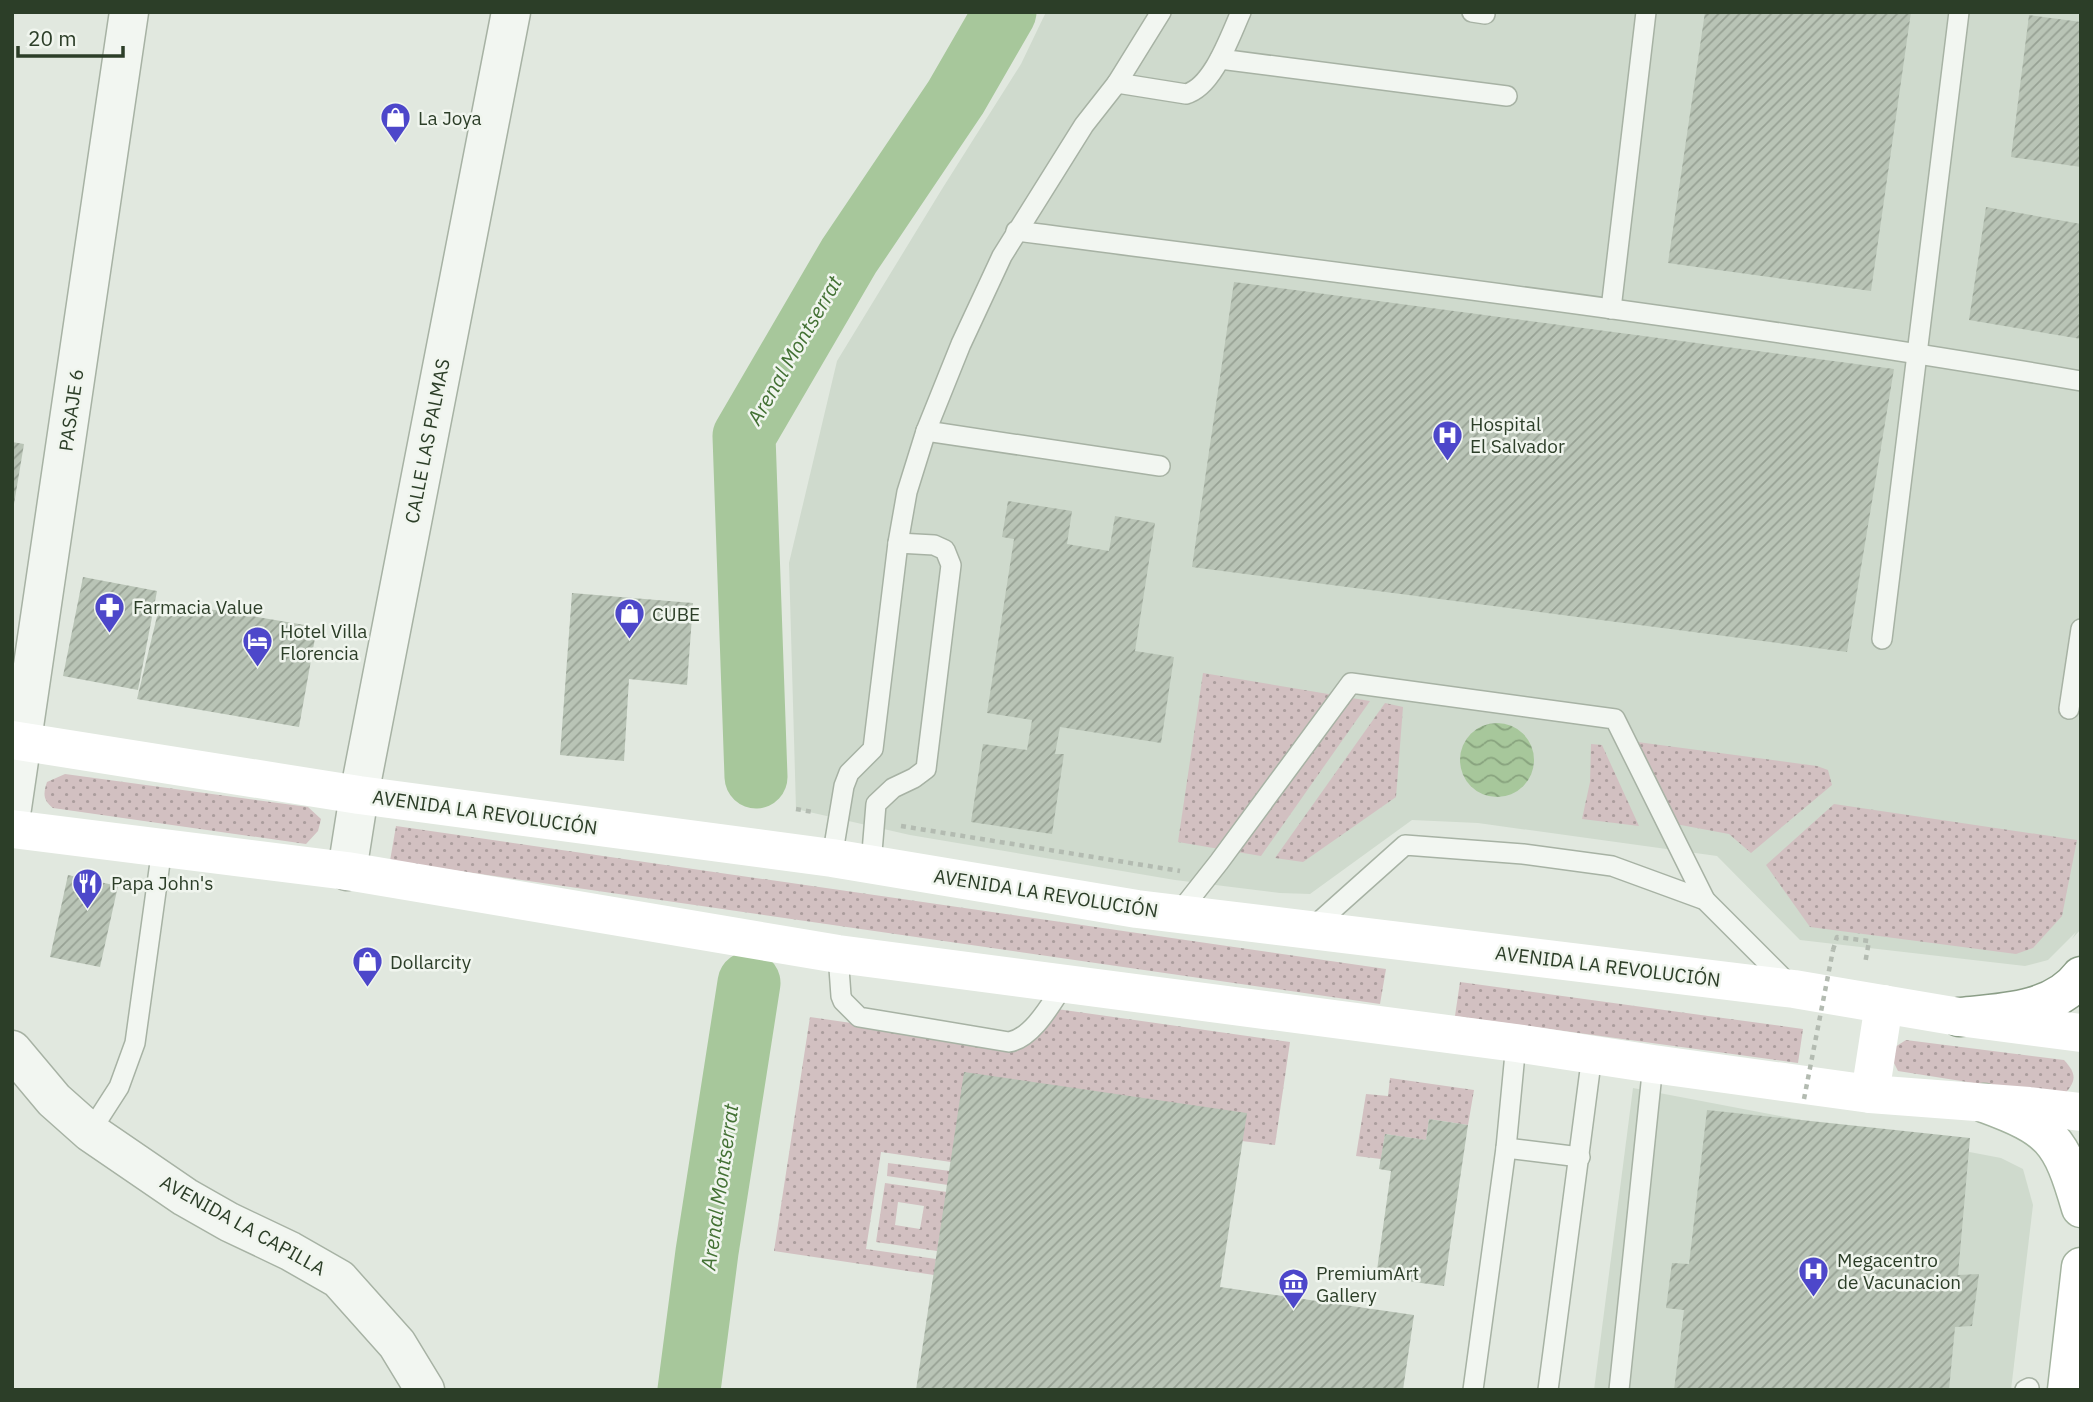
<svg xmlns="http://www.w3.org/2000/svg" width="2093" height="1402" viewBox="0 0 2093 1402" font-family="'IBM Plex Sans',sans-serif">
<defs>
<pattern id="grass-dots" width="8" height="8" patternUnits="userSpaceOnUse" patternTransform="scale(1.75)"><rect width="8" height="8" fill="#d2c0c1"/><path d="M2 2h.1M6 6h.1" fill="none" stroke="#ab9d9d" stroke-width="1.8" stroke-linecap="round"/></pattern>
<pattern id="water-waves" width="16" height="10" patternUnits="userSpaceOnUse" patternTransform="scale(1.75)"><rect width="16" height="10" fill="#a7c79b"/><path d="M0 5q4-4 8 0t8 0" fill="none" stroke="#88a37e"/></pattern>
<pattern id="building-hatch" width="6" height="6" patternUnits="userSpaceOnUse" patternTransform="scale(1.75)"><rect width="6" height="6" fill="#b9c4b6"/><path d="M-1 1l2-2M0 6l6-6M5 7l2-2" fill="none" stroke="#97a194"/></pattern>
</defs>
<rect width="100%" height="100%" fill="#e1e8df"/>
<!-- built -->
<g fill="#cfdacd">
<polygon points="1046,12 2081,12 2081,929 2072,939 2076,932 2048,960 2025,966 1800,940 1717,856 1478,823 1412,820 1310,894 1280,893 1175,880 910,835 796,809 789,563 837,361 942,189 1021,64"/>
<polygon points="1633,1088 2001,1158 2023,1169 2033,1205 2011,1390 1594,1390"/>
</g>
<!-- grass -->
<g fill="url(#grass-dots)" fill-rule="evenodd">
<polygon points="1203,673 1370,701 1261,856 1178,842"/>
<polygon points="1385,703 1403,707 1396,797 1303,862 1275,858"/>
<polygon points="1630,741 1817,766 1828,770 1832,785 1751,853 1729,834 1670,823"/>
<polygon points="1591,744 1602,745 1639,826 1582,819 1590,782"/>
<path d="M65 774 308 807 321 819 318 831 306 844 53 808C43 800 43 794 47 782Z"/>
<polygon points="1834,804 2077,840 2062,916 2033,948 2016,954 1810,927 1766,865"/>
<polygon points="396,826 1386,969 1380,1004 390,861"/>
<polygon points="1460,982 1803,1029 1798,1063 1455,1016"/>
<polygon points="1057,1009 1290,1042 1275,1145 1242,1141 951,1162 881,1152 866,1249 936,1259 934,1275 774,1251 810,1017 1023,1048"/>
<path d="M1906 1040 2064 1060C2078 1075 2076 1082 2062 1097L1898 1071 1892 1059 1895 1047Z"/>
<polygon points="1390,1078 1474,1090 1468,1125 1429,1119 1426,1140 1385,1134 1381,1159 1356,1156 1366,1094 1388,1096"/>
<polygon points="888,1163 950,1171 948,1185 887,1176"/>
<path d="M885 1183 947 1192 937 1251 876 1242ZM898 1202 924 1206 920 1229 895 1225Z"/>
</g>
<!-- water -->
<circle fill="url(#water-waves)" cx="1497" cy="760" r="37"/>
<g fill="none" stroke-linecap="round" stroke-linejoin="round">
<!-- river -->
<g stroke="#a7c79b" stroke-width="63">
<polyline points="756,777 744,436 849,256 956,97 1005,12"/>
<polyline points="689,1390 707,1252 749,983"/>
</g>
</g>
<!-- building -->
<g fill="url(#building-hatch)">
<polygon points="1705,12 1911,12 1871,291 1668,263"/>
<polygon points="2029,15 2081,22 2081,167 2011,157"/>
<polygon points="1986,207 2081,224 2081,339 1969,320"/>
<polygon points="1234,282 1894,369 1847,652 1192,567"/>
<polygon points="12,442 24,444 14,504 12,504"/>
<polygon points="1008,501 1072,511 1067,544 1109,551 1115,516 1155,523 1135,651 1174,657 1161,743 1060,727 1055,754 1064,754 1052,834 971,822 983,744 1027,750 1032,720 987,713 1014,539 1002,537"/>
<polygon points="83,577 157,591 138,690 63,676"/>
<polygon points="572,593 693,603 687,685 629,679 624,761 560,755"/>
<polygon points="160,604 215,610 317,627 299,727 137,699"/>
<polygon points="68,875 118,886 100,967 50,957"/>
<polygon points="964,1072 1247,1113 1220,1287 1414,1315 1403,1390 916,1390"/>
<polygon points="1707,1110 1970,1138 1958,1275 1979,1274 1972,1326 1955,1327 1949,1390 1674,1390 1684,1310 1666,1308 1672,1263 1689,1264"/>
<polygon points="1429,1119 1468,1125 1444,1286 1376,1277 1391,1171 1379,1169 1385,1134 1426,1140"/>
</g>
<g fill="none" stroke-linecap="round" stroke-linejoin="round">
<defs>
<g id="lane">
<polyline points="1472,12 1485,14"/>
<polyline points="1220,59 1507,96"/>
<path d="M1117 83 1186 94C1213 87 1230 36 1241 12"/>
<path d="M1016 231C1372 277 1728 320 2081 381"/>
<polyline points="1611,309 1646,12"/>
<polyline points="926,431 1160,466"/>
<polyline points="1882,639 1959,12"/>
<polyline points="2069,709 2081,629"/>
<polyline points="832,858 844,786 849,773 873,749 898,543 907,492 926,431 961,344 1002,256 1084,125 1117,83 1161,12"/>
<polyline points="871,864 876,804 893,788 914,778 926,769 951,565 945,550 934,545 898,543"/>
<polyline points="1178,914 1219,862 1351,683 1615,719 1705,900"/>
<polyline points="1311,929 1405,845 1523,854 1612,866 1705,900 1791,986"/>
<path d="M838 954 841 996 843 1001 859 1017 1009 1042C1033 1038 1052 1002 1065 983"/>
<polyline points="90,1132 119,1087 135,1043 162,848"/>
<polyline points="1506,1148 1580,1157"/>
<polyline points="1473,1390 1506,1148 1516,1043"/>
<polyline points="1548,1390 1592,1055"/>
<polyline points="1619,1390 1653,1064"/>
<polyline points="2025,1390 2029,1388"/>
</g>
<g id="street">
<polyline points="12,808 129,12"/>
<polyline points="347,871 359,795 511,12"/>
<polyline points="12,1050 54,1100 90,1132 185,1197 229,1222 290,1251 339,1279 397,1344 425,1390"/>
</g>
<g id="primary">
<path d="M1984 1103C2052 1128 2061 1139 2081 1208"/>
<polyline points="2067,1390 2081,1267"/>
</g>
<path id="highway" d="M1959 1017C2000 1013 2054 1012 2081 976"/>
</defs>
<!-- lane casing -->
<use href="#lane" stroke="#a7b2a4" stroke-width="22"/>
<!-- street casing -->
<use href="#street" stroke="#a7b2a4" stroke-width="41"/>
<!-- primary casing -->
<use href="#primary" stroke="#a3b39f" stroke-width="41"/>
<!-- highway casing -->
<use href="#highway" stroke="#8b9e87" stroke-width="41"/>
<!-- path -->
<g stroke="#b3bbb1" stroke-width="4.5" stroke-dasharray="5 5" stroke-linecap="butt">
<polyline points="796,809 813,812"/>
<polyline points="901,826 1180,871"/>
<polyline points="1833,950 1837,937 1869,941 1865,964"/>
</g>
<!-- lane -->
<use href="#lane" stroke="#f2f6f1" stroke-width="19"/>
<!-- street -->
<use href="#street" stroke="#f2f6f1" stroke-width="38"/>
<!-- secondary -->
<g stroke="#fff" stroke-width="38">
<polyline points="12,740 359,795 832,858 1137,909 1794,989 1959,1017 2081,1033"/>
<polyline points="12,829 347,871 838,954 1516,1043 1653,1064 1870,1094 2029,1106 2081,1112"/>
<polyline points="1870,1094 1884,1004"/>
</g>
<!-- primary -->
<use href="#primary" stroke="#fff" stroke-width="38"/>
<!-- highway -->
<use href="#highway" stroke="#fff" stroke-width="38"/>
<!-- path-bridge -->
<polyline stroke="#b3bbb1" stroke-width="4.5" stroke-dasharray="5 5" stroke-linecap="butt" points="1804,1099 1833,950"/>
</g>
<!-- icons -->
<defs>
<symbol id="shop-pin" viewBox="-11 -11 22 30"><path d="M0 17L-7.5 6A9.5 9.5 0 1 1 7.5 6Z" fill="#4d47ca" stroke="#f0f5ee"/><path d="M-5-2.5h2.3a2.7 3.5 0 0 1 5.4 0H5L5.5 6h-11ZM-1.5-2.5h3a1.5 2.3 0 0 0-3 0Z" fill="#fff"/></symbol>
<symbol id="hospital-pin" viewBox="-11 -11 22 30"><path d="M0 17L-7.5 6A9.5 9.5 0 1 1 7.5 6Z" fill="#4d47ca" stroke="#f0f5ee"/><path d="M-5-5h3v3.5h4V-5h3V5h-3V1.5h-4V5h-3Z" fill="#fff"/></symbol>
<symbol id="pharmacy-pin" viewBox="-11 -11 22 30"><path d="M0 17L-7.5 6A9.5 9.5 0 1 1 7.5 6Z" fill="#4d47ca" stroke="#f0f5ee"/><path d="M-2-6h4v4h4v4h-4v4h-4v-4h-4v-4h4Z" fill="#fff"/></symbol>
<symbol id="hotel-pin" viewBox="-11 -11 22 30"><path d="M0 17L-7.5 6A9.5 9.5 0 1 1 7.5 6Z" fill="#4d47ca" stroke="#f0f5ee"/><path d="M-6-4.5h1.5V1H6V5H4.5V3h-9V5H-6ZM-4 0a1.8 1.8 0 1 1 3.6 0ZM.5 0V-2.5h3Q6-2.5 6 0Z" fill="#fff"/></symbol>
<symbol id="restaurant-pin" viewBox="-11 -11 22 30"><path d="M0 17L-7.5 6A9.5 9.5 0 1 1 7.5 6Z" fill="#4d47ca" stroke="#f0f5ee"/><path d="M-5-6h1v4h1v-4h1v4h1v-4h1v5L-1.5 .5V6h-2V.5L-5-1ZM5-6V6H3V1.5H1.5Q1.5-4 5-6Z" fill="#fff"/></symbol>
<symbol id="museum-pin" viewBox="-11 -11 22 30"><path d="M0 17L-7.5 6A9.5 9.5 0 1 1 7.5 6Z" fill="#4d47ca" stroke="#f0f5ee"/><path d="M0-6L6-3V-2H-6V-3ZM-5-1h2V3h-2ZM-1-1h2V3h-2ZM3-1h2V3H3ZM-6 4H6V6H-6Z" fill="#fff"/></symbol>
</defs>
<g fill-rule="evenodd">
<use href="#shop-pin" x="378" y="100" width="35" height="47"/>
<use href="#hospital-pin" x="1430" y="418" width="35" height="47"/>
<use href="#pharmacy-pin" x="92" y="590" width="35" height="47"/>
<use href="#shop-pin" x="612" y="596" width="35" height="47"/>
<use href="#hotel-pin" x="240" y="624" width="35" height="47"/>
<use href="#restaurant-pin" x="70" y="866" width="35" height="47"/>
<use href="#shop-pin" x="350" y="944" width="35" height="47"/>
<use href="#hospital-pin" x="1796" y="1254" width="35" height="47"/>
<use href="#museum-pin" x="1276" y="1266" width="35" height="47"/>
</g>
<g text-anchor="middle" dominant-baseline="central" stroke-width="5" stroke-linejoin="round" paint-order="stroke">
<!-- poi labels -->
<g font-size="19" fill="#2c3e28" stroke="#f0f5ee" text-anchor="start">
<text x="418" y="118">La Joya</text>
<text x="1470" y="424">Hospital<tspan x="1470" dy="22">El Salvador</tspan></text>
<text x="133" y="607">Farmacia Value</text>
<text x="652" y="614">CUBE</text>
<text x="280" y="631">Hotel Villa<tspan x="280" dy="22">Florencia</tspan></text>
<text x="111" y="883">Papa John's</text>
<text x="390" y="962">Dollarcity</text>
<text x="1837" y="1260">Megacentro<tspan x="1837" dy="22">de Vacunacion</tspan></text>
<text x="1316" y="1273">PremiumArt<tspan x="1316" dy="22">Gallery</tspan></text>
</g>
<!-- street labels -->
<g font-size="19" fill="#2c3e28" stroke="#f0f5ee">
<text transform="translate(71 410) rotate(-82)">PASAJE 6</text>
<text transform="translate(427 441) rotate(-79)">CALLE LAS PALMAS</text>
<text transform="translate(485 812) rotate(8)">AVENIDA LA REVOLUCIÓN</text>
<text transform="translate(1046 893) rotate(9)">AVENIDA LA REVOLUCIÓN</text>
<text transform="translate(1608 966) rotate(7)">AVENIDA LA REVOLUCIÓN</text>
<text transform="translate(243 1225) rotate(29)">AVENIDA LA CAPILLA</text>
</g>
<!-- water labels -->
<g font-size="21" font-style="italic" fill="#437134" stroke="#f0f5ee">
<text transform="translate(794 350) rotate(-60)">Arenal Montserrat</text>
<text transform="translate(719 1187) rotate(-82)">Arenal Montserrat</text>
</g>
</g>
<!-- border -->
<rect width="2093" height="1402" fill="none" stroke="#2c3e28" stroke-width="28"/>
<!-- scale -->
<path d="M18 46v10h105v-10" fill="none" stroke="#2c3e28" stroke-width="3.5"/>
<text x="28" y="46" font-size="21" fill="#2c3e28" stroke="#f0f5ee" stroke-width="5" paint-order="stroke">20 m</text>
</svg>
